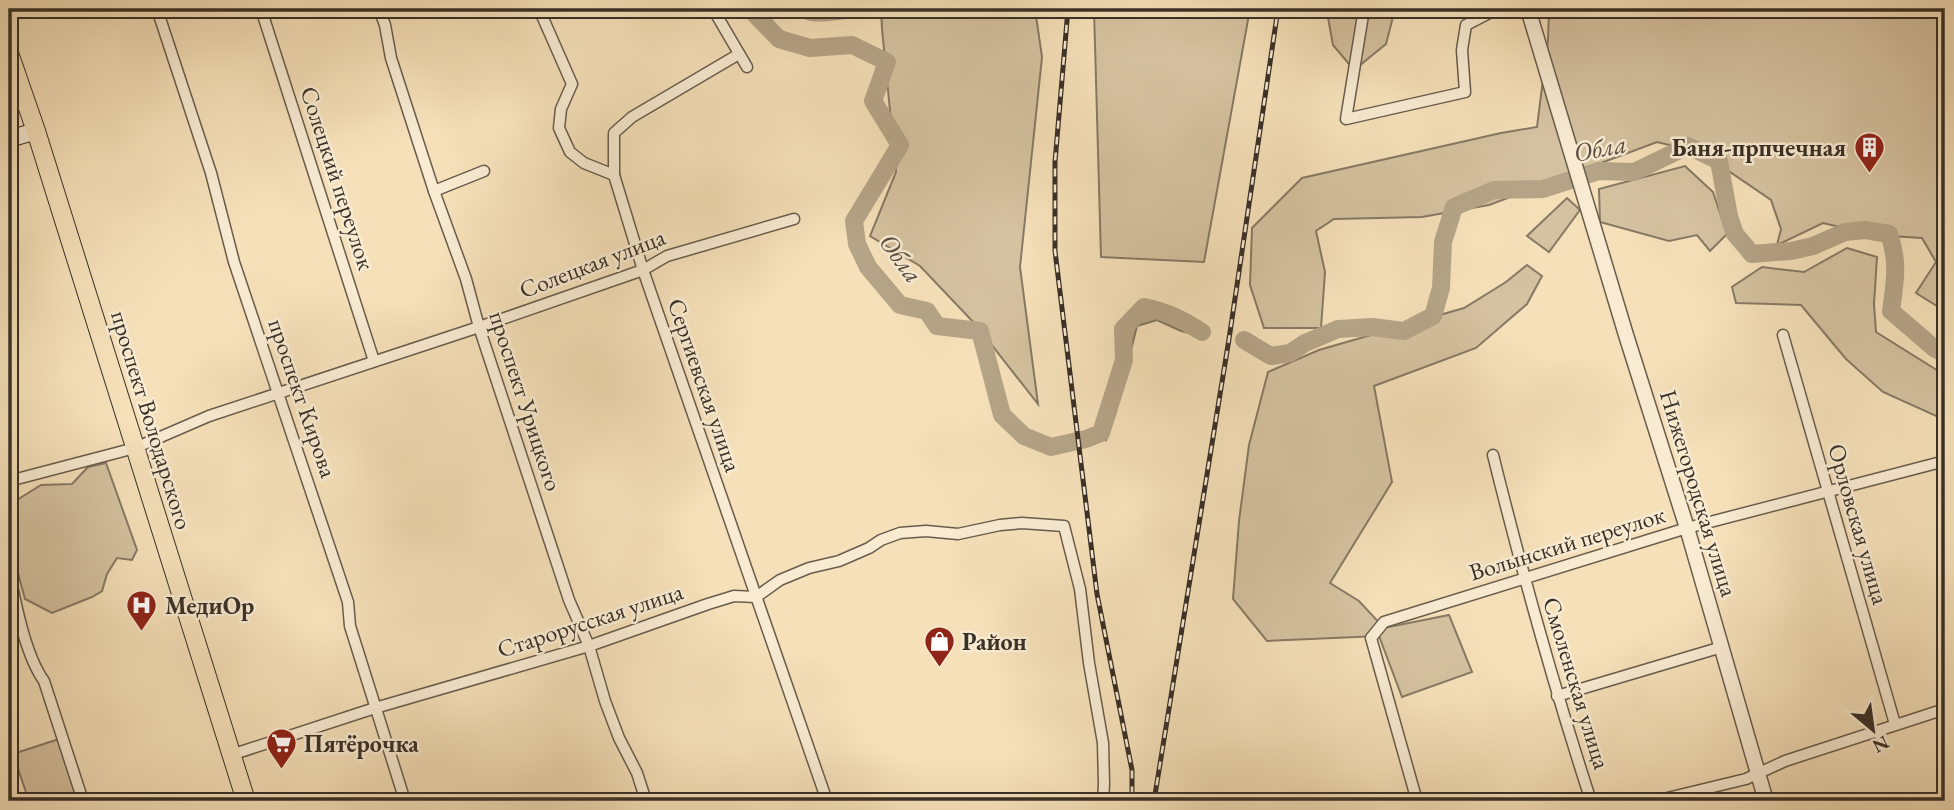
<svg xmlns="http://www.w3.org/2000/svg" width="1954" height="810" viewBox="0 0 1954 810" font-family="'EB Garamond',serif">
<rect width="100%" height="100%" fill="#f5e0b9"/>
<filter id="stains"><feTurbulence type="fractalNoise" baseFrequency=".00286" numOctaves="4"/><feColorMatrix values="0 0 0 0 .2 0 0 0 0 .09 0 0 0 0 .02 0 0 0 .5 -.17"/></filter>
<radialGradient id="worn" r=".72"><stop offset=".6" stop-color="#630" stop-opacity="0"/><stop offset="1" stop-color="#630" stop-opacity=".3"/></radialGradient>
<!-- green -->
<g fill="#d5c2a0" stroke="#877964" stroke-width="2">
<polygon points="881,9 1035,9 1042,57 1020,267 1038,404 976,325 920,266 870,236 896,172 882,29"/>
<polygon points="1094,9 1250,9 1204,262 1101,257"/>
<polygon points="1340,9 1395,9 1386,44 1354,70 1333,45 1327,12"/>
<polygon points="1549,9 1945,9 1945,311 1916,293 1936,262 1922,238 1874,235 1823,223 1777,245 1781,229 1771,200 1702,153 1657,142 1489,205 1422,217 1334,219 1316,231 1325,272 1321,328 1264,328 1250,285 1252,228 1302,178 1501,133 1537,127 1548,40"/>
<polygon points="1685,166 1713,192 1727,234 1710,251 1697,235 1669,241 1600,222 1599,189"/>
<polygon points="1567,198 1580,210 1549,252 1527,236"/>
<polygon points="1847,248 1877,257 1874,304 1876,332 1940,372 1945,373 1945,420 1883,392 1846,359 1801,305 1736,303 1732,287 1762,267 1804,272"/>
<polygon points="1527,265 1542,276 1527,304 1476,348 1374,386 1392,482 1330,583 1359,601 1384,628 1449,615 1472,672 1402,697 1379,636 1267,641 1233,599 1239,521 1249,445 1268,372 1319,350 1464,308 1506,282"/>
<path d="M106 463 137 550 132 560 117 558 107 574 102 591 92 597 52 613 25 599C16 568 9 538 9 505L41 485 72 484 88 467Z"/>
<polygon points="62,738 83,801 29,801 13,754"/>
</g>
<!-- water -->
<path fill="#b5a487" stroke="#837661" stroke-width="2" d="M1144 307C1166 311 1183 320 1202 332L1198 335 1181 331 1157 320 1137 326 1128 362 1117 394 1116 412 1106 440 1101 433 1124 360 1123 329Z"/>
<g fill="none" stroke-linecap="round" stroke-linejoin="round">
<!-- river -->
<g stroke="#b5a487" stroke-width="18">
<path d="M750 9 779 39 810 48 852 45 887 62 873 101 900 145 854 221 857 244 868 267 900 305 927 311 937 326 980 331 1002 415 1024 436 1051 447 1086 439 1101 433 1124 360 1123 329 1144 307C1166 311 1183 320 1202 332"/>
<path d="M803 9C816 16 837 11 852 9"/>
<path d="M1244 340 1271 356 1290 353 1305 343 1338 329 1372 327 1404 331 1433 316 1441 288 1443 242 1454 207 1494 190 1543 189 1599 171 1634 172 1688 146 1719 161 1729 216 1735 234 1752 254 1791 251 1813 246 1845 232 1865 230 1889 234C1899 262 1895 282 1891 311L1934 348 1945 354"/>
</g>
<defs>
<g id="minor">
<polyline points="157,9 211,173 234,262 348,602 350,626 405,801"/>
<polyline points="261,9 374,361"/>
<polyline points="379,9 385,25 391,58 434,191 466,279 479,327 569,600 589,646 605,701 619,738 637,773 646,801"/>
<polyline points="539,9 572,84 561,109 559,128 570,152 584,163 614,175 643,270 827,801"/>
<polyline points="713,9 747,67"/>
<polyline points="1364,9 1346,119 1465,92 1462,50 1466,25 1497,9"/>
<polyline points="614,175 614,133 632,117 739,54"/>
<polyline points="434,191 484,171"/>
<polyline points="1783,335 1895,724"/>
<path d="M1493 455C1522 572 1554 687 1591 801"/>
<polyline points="9,481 135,448 209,416 479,327 643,270 667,256 794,219"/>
<path d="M9 570C15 601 25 655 44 681L83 801"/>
<polyline points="1557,696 1722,647"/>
<polyline points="231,755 375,708 589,646 708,604 734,596 756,597 780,580 809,568 839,561 869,548 881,540 900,533 926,531 958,534 1000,525 1022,523 1064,526 1080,589 1089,663 1103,743 1104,784 1103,801"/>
<polyline points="1417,801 1371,638 1384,622 1687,528 1945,461"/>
<polyline points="1655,801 1746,779 1785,761 1945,709"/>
</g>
<polyline id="tertiary" points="1528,9 1626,335 1687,528 1766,801"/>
<polyline id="secondary" points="9,139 36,131"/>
<polyline id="primary" points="9,53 36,131 246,801"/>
</defs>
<!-- minor casing -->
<use href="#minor" stroke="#685c4c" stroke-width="13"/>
<!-- tertiary casing -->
<use href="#tertiary" stroke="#685c4c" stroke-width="17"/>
<!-- secondary casing -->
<use href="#secondary" stroke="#393027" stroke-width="18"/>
<!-- primary casing -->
<use href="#primary" stroke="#393027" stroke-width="20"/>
<!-- minor -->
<use href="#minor" stroke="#f8ebd2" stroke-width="10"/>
<!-- tertiary -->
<use href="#tertiary" stroke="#f8ebd2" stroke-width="14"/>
<!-- secondary -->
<use href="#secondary" stroke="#f8ebd2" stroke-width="16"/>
<!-- primary -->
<use href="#primary" stroke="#f5e0b9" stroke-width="18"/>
<defs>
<g id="rail">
<polyline points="1068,9 1055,162 1055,251 1097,594 1132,770 1132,801"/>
<polyline points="1154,801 1229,339 1278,9"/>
</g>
</defs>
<!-- rail casing -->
<use href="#rail" stroke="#393027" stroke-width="5"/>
<!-- rail -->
<use href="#rail" stroke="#f8ebd2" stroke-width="2.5" stroke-dasharray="8" stroke-linecap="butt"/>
</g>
<!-- icons -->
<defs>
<symbol id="building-pin" viewBox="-11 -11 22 30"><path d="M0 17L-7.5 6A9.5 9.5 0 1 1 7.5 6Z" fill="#8f2418" stroke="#f8ebd2"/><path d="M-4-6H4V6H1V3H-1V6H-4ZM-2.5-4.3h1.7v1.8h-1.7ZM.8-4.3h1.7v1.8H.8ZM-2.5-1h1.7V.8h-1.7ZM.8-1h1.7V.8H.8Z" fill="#fff"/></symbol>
<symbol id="hospital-pin" viewBox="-11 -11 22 30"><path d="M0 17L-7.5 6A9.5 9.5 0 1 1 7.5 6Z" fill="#8f2418" stroke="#f8ebd2"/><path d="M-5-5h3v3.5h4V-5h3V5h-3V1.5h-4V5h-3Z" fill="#fff"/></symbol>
<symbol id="shop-pin" viewBox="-11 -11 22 30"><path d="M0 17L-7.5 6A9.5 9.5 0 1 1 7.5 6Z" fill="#8f2418" stroke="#f8ebd2"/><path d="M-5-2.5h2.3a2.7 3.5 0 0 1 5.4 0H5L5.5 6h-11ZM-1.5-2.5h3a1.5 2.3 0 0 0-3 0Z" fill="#fff"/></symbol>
<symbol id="supermarket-pin" viewBox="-11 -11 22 30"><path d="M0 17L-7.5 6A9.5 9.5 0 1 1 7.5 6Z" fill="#8f2418" stroke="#f8ebd2"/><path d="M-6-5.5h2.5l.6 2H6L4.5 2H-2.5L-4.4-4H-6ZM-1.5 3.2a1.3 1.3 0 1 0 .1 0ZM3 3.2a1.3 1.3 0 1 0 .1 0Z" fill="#fff"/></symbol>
</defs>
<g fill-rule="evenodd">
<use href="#building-pin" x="1852" y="130" width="35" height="47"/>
<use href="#hospital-pin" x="124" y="588" width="35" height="47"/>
<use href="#shop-pin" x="922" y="624" width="35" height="47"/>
<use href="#supermarket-pin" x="264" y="726" width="35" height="47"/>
</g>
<g text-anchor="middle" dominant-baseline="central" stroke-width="5" stroke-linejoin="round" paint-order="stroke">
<!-- poi labels -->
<g font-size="24" font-weight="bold" fill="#393027" stroke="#f8ebd2" text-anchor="start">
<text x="1846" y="147" text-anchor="end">Баня-прпчечная</text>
<text x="165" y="605">МедиОр</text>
<text x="962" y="641">Район</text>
<text x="304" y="743">Пятёрочка</text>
</g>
<!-- street labels -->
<g font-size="24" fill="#393027" stroke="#f8ebd2">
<text transform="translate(338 178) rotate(72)">Солецкий переулок</text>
<text transform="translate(592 263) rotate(-21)">Солецкая улица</text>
<text transform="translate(705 385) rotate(71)">Сергиевская улица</text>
<text transform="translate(303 398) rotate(71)">проспект Кирова</text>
<text transform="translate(526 401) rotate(72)">проспект Урицкого</text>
<text transform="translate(152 420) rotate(73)">проспект Володарского</text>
<text transform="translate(1699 493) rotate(73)">Нижегородская улица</text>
<text transform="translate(1859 524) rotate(74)">Орловская улица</text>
<text transform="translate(1567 543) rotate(-17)">Волынский переулок</text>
<text transform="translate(590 620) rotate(-18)">Старорусская улица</text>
<text transform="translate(1577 683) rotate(73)">Смоленская улица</text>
</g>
<!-- water labels -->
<g font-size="26" font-style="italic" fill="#584d3f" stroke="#f8ebd2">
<text transform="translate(1600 148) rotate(-11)">Обла</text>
<text transform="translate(901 258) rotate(54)">Обла</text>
</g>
</g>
<!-- margin -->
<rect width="1954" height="810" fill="none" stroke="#f5e0b9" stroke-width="35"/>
<rect x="10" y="10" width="1933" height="789" fill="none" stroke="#393027" stroke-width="3.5"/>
<rect x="18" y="18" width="1919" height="775" fill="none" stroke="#393027" stroke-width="2"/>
<!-- north arrow -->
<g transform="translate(1873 730) rotate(151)" stroke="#f8ebd2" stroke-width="5" paint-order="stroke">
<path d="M0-5L12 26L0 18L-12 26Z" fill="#393027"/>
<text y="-10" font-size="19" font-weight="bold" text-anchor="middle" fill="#393027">N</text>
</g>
<rect width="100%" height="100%" filter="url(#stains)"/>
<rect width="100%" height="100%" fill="url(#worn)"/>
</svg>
